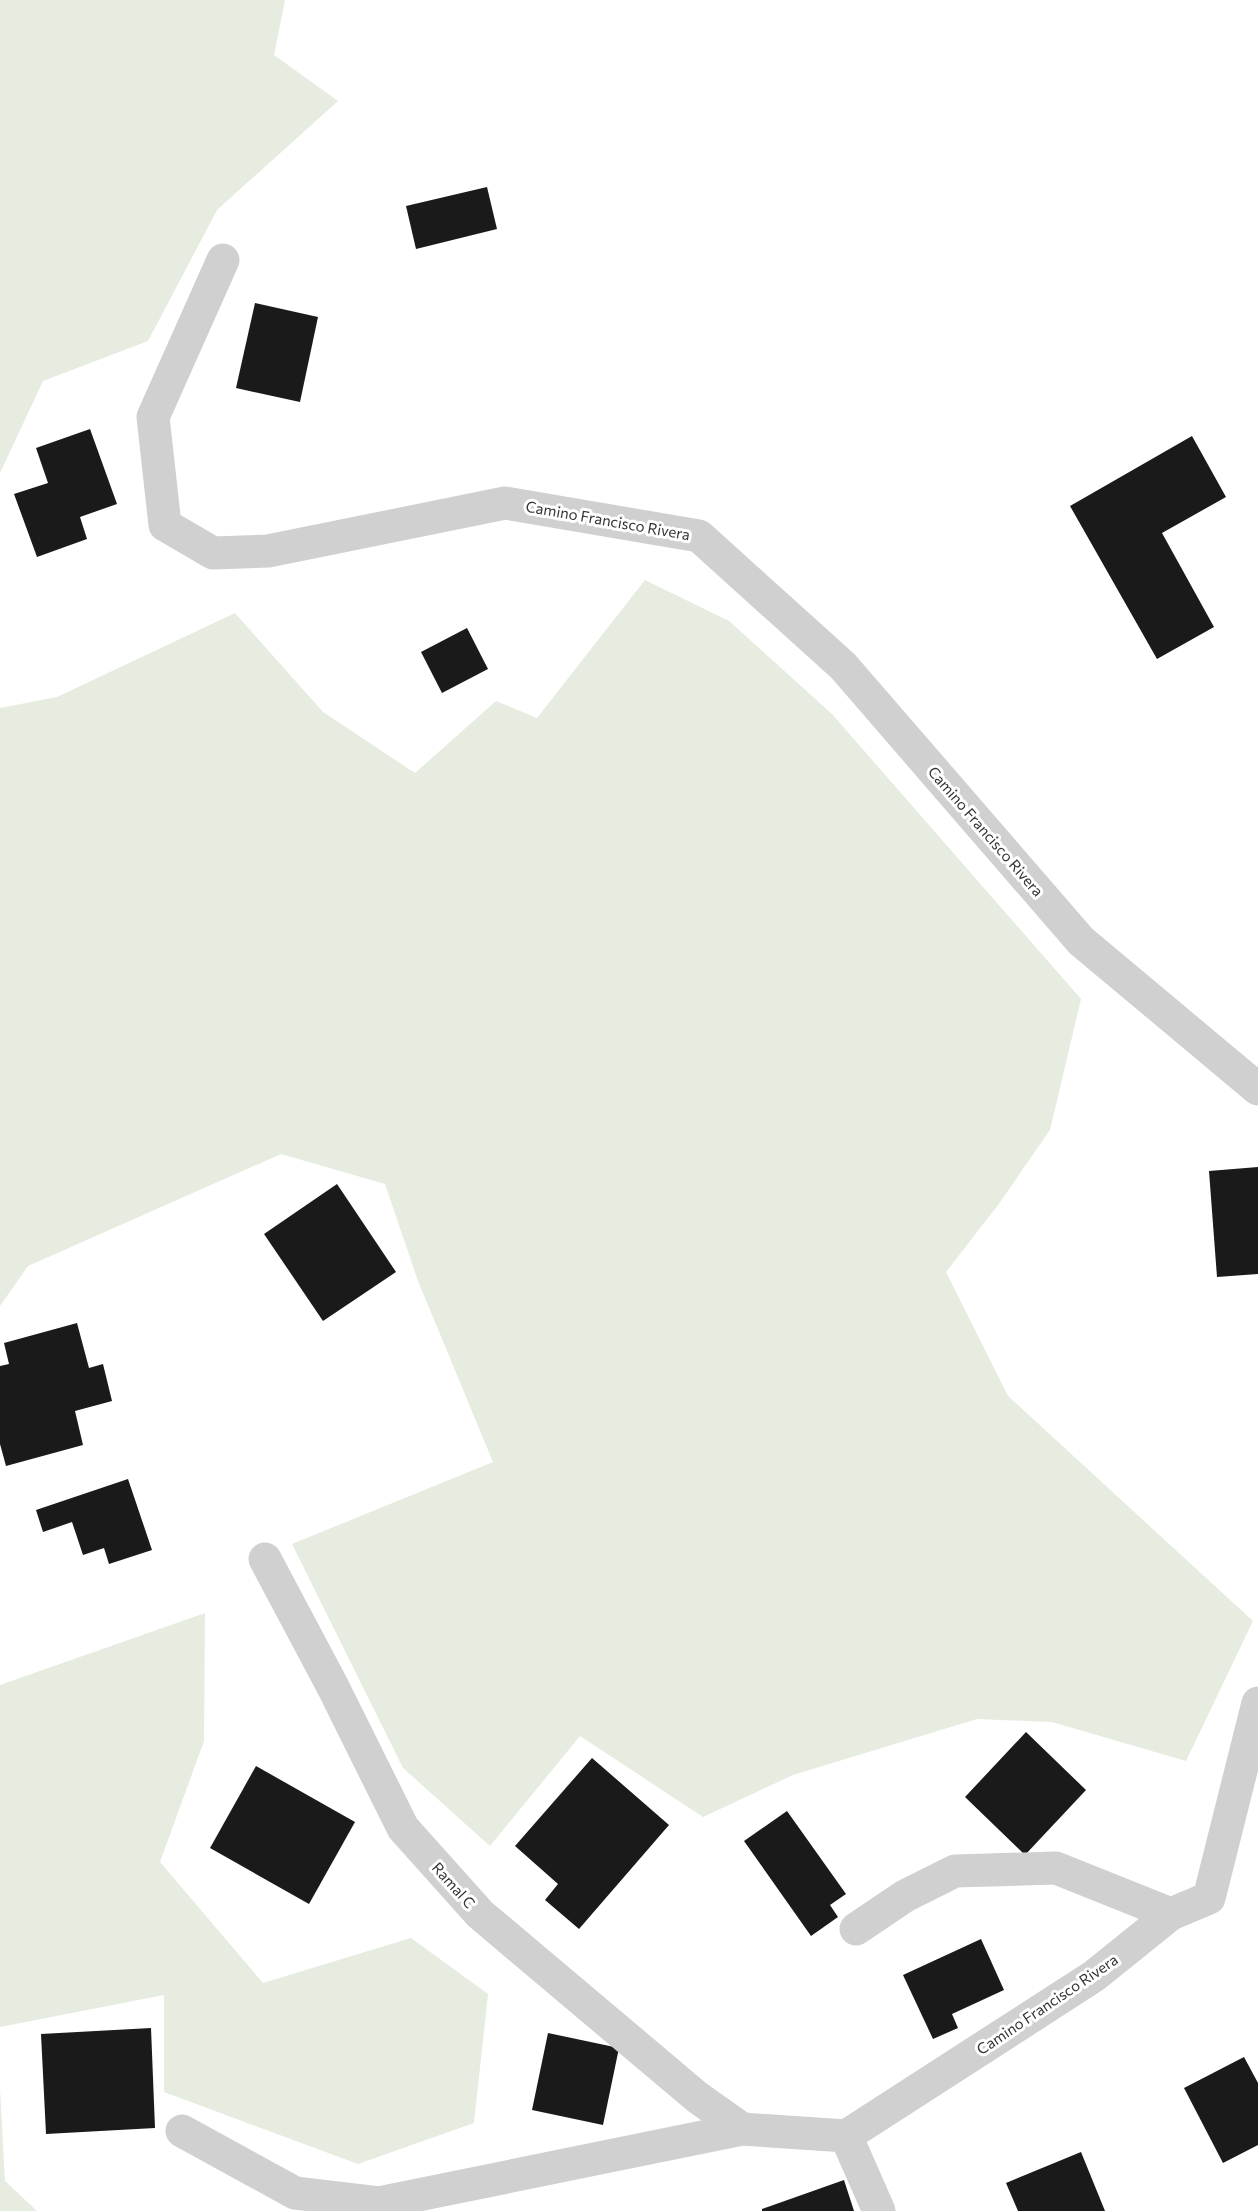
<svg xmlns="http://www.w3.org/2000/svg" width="1258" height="2211" viewBox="0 0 1258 2211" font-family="Commissioner,sans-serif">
<rect width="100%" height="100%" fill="#fff"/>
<!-- green -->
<g fill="#e6ecdf">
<polygon points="0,0 285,0 274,55 338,101 217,210 148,341 43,381 0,473"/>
<polygon points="645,580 729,621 832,714 1081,999 1050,1130 998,1205 946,1272 1008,1396 1253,1621 1186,1761 1052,1722 977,1719 793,1775 703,1817 580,1736 490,1846 403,1768 292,1544 493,1462 418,1281 385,1184 281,1154 28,1266 0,1306 0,708 57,697 235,613 323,712 415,773 496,701 537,718"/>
<polygon points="205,1613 204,1741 160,1862 263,1983 411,1938 488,1994 474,2123 358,2164 164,2092 164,1995 0,2027 0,1685"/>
<polygon points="0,2089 5,2181 37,2211 0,2211"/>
</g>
<!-- building -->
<g fill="#1a1a1a">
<polygon points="487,187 497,229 416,249 406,206"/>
<polygon points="255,303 318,317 300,402 236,388"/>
<polygon points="90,429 117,504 80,517 87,539 37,557 14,494 48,483 36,448"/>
<polygon points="1192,436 1226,497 1162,533 1214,627 1157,659 1070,506"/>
<polygon points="467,628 488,669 442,693 421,652"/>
<polygon points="1258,1167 1258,1274 1217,1277 1209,1171"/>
<polygon points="337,1184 396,1272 323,1321 264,1234"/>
<polygon points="77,1323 89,1368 103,1364 112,1401 75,1411 83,1445 6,1466 0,1444 0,1366 9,1364 4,1343"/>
<polygon points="128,1479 152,1550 109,1564 104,1548 83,1555 72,1522 43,1532 36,1510"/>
<polygon points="1026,1732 1086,1790 1025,1855 965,1797"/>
<polygon points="592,1758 669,1825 579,1929 545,1900 558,1884 515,1846"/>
<polygon points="256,1766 355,1822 309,1904 210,1848"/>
<polygon points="787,1811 846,1894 830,1905 838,1917 811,1936 744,1841"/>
<polygon points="981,1939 1004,1990 952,2014 958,2028 933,2039 903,1975"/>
<polygon points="151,2028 155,2128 46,2134 41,2034"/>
<polygon points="548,2033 619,2048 603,2125 532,2110"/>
<polygon points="1244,2057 1258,2083 1258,2145 1223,2163 1184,2088"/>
<polygon points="1081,2152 1105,2211 1018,2211 1006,2183"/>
<polygon points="844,2180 854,2211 762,2211 762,2209"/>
</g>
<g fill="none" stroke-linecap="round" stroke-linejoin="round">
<!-- minor -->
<g stroke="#d0d0d0" stroke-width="33">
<polyline points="223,260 153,417 165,525 213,553 268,551 505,503 699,536 843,666 1081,941 1258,1089"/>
<polyline points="265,1559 333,1687 403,1828 480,1914 697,2097 742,2129"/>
<polyline points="856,1929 905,1896 955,1871 1056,1868 1171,1914"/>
<polyline points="182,2131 295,2193 379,2203 742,2129 846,2136"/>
<polyline points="846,2136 1094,1976 1171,1914 1209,1898 1258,1703"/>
<polyline points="846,2136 879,2211"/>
</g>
</g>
<g text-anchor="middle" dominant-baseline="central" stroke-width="6" stroke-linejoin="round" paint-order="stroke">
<!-- street labels -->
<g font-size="15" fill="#333" stroke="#fff">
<text transform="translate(608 520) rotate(10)">Camino Francisco Rivera</text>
<text transform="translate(986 831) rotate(49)">Camino Francisco Rivera</text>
<text transform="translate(454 1885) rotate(48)">Ramal C</text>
<text transform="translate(1047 2004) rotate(-34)">Camino Francisco Rivera</text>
</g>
</g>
</svg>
